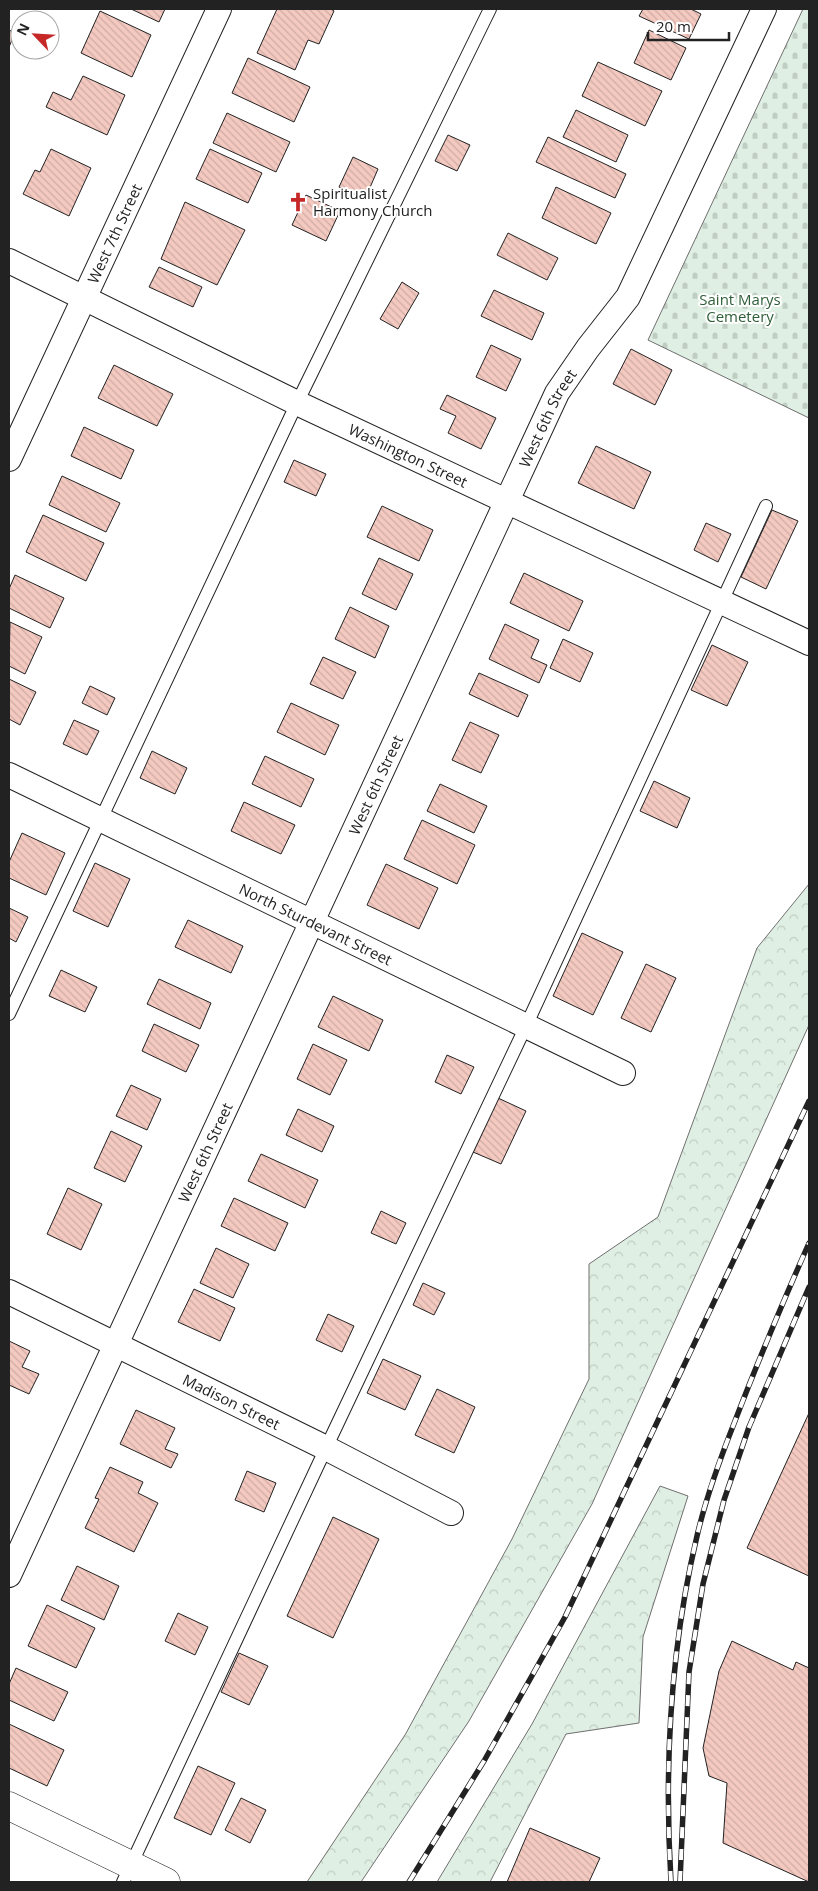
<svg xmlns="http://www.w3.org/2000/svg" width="818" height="1891" viewBox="0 0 818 1891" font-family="'Open Sans',sans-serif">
<defs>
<pattern id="forest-crowns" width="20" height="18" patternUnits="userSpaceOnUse" patternTransform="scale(1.25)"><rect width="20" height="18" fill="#e0efe3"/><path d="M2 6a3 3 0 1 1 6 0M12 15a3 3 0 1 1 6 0" fill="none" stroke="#c0cdc2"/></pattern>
<pattern id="cemetery-stones" width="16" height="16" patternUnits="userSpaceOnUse" patternTransform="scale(1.25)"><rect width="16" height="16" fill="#e0efe3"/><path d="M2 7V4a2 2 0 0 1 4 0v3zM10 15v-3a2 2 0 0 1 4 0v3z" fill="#c0cdc2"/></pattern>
<pattern id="building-back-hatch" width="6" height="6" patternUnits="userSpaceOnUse" patternTransform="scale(1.25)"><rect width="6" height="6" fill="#f3c9c0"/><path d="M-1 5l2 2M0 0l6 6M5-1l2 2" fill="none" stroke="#d0aca5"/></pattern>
</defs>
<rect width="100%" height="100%" fill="#fff"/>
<!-- forest -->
<g fill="url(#forest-crowns)" stroke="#6f6f6f">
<polygon points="809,884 809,1025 592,1504 469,1721 361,1882 307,1882 405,1735 512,1539 589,1379 589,1264 658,1217 757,948"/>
<polygon points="660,1486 688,1496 643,1637 639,1723 566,1734 490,1882 437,1882 532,1724"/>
</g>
<!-- cemetery -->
<polygon fill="url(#cemetery-stones)" stroke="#6f6f6f" points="803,9 809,9 809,418 648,340"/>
<!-- building -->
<g fill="url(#building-back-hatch)" stroke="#222">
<polygon points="131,9 165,9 159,22"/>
<polygon points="277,9 331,9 334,11 319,44 308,40 295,70 257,53"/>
<polygon points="643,9 691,9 701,14 689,39 639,16"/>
<polygon points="100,11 151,35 132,77 81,53"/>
<polygon points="9,30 15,33 9,47"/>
<polygon points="649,30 686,48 671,80 634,63"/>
<polygon points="248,58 310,87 294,122 232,93"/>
<polygon points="598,62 662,91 645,126 582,96"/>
<polygon points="83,76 125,95 107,135 46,107 53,92 71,100"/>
<polygon points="576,110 628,135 616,162 563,137"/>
<polygon points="227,113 290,142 276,172 213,143"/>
<polygon points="448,135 470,145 457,171 435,161"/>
<polygon points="548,137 626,174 615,198 536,162"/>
<polygon points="51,149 91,168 69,216 23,194 35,170 40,172"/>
<polygon points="210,149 262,173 248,203 196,179"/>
<polygon points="353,157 378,169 365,199 339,187"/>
<polygon points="556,187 611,213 596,244 542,218"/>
<polygon points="306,195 340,211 326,241 292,225"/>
<polygon points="185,202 245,230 217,285 161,259"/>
<polygon points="508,233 558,258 547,280 497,255"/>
<polygon points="159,267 202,287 193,307 149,287"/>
<polygon points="402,282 419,293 398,329 380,319"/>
<polygon points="494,290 544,313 532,340 481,316"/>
<polygon points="491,345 521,359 506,391 476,377"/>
<polygon points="631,349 672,370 655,405 613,384"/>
<polygon points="114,365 173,394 157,426 98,398"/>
<polygon points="447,395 496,418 481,449 448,433 456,416 440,409"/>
<polygon points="84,427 134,450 121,479 71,456"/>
<polygon points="596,446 651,472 634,509 578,483"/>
<polygon points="294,460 326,474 316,496 284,482"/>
<polygon points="62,476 120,503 106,532 49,505"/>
<polygon points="382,506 433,530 419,561 367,537"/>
<polygon points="772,510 798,521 766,589 741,577"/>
<polygon points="43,515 104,543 86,581 26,552"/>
<polygon points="706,523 731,534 718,562 694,550"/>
<polygon points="379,558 413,574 396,610 362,594"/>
<polygon points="524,573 583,601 569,631 510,603"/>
<polygon points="15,575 64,598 50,628 9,608 9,589"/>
<polygon points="350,607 389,626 375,658 335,639"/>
<polygon points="10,622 42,637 25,674 9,666"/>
<polygon points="505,624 539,640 531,658 547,665 539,683 489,659"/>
<polygon points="563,639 593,653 580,682 550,668"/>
<polygon points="712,645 748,662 727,706 691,690"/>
<polygon points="323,657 356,672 343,699 310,684"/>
<polygon points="479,673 528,695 518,717 469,694"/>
<polygon points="9,679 36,692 20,725 9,719"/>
<polygon points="90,686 115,698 107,715 82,703"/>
<polygon points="291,703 339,725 325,755 277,732"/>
<polygon points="74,720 99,731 87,755 63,744"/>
<polygon points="470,722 499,735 481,773 452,760"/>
<polygon points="152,751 187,768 175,794 140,778"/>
<polygon points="265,756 314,779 301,807 252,784"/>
<polygon points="654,781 690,798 677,828 640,811"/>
<polygon points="440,784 487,806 474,833 427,811"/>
<polygon points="244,802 295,825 281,854 231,831"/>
<polygon points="422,820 475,845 457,884 404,859"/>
<polygon points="22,833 65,853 46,895 9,878 9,862"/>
<polygon points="95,863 130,879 108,927 73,911"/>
<polygon points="386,864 438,888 419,929 367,905"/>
<polygon points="9,908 28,917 16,942 9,938"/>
<polygon points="188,920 243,946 231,973 175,947"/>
<polygon points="582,933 623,952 593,1015 553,996"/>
<polygon points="646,964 676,978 651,1032 621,1018"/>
<polygon points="61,970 97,987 85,1012 49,996"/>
<polygon points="159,979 211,1003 200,1029 147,1004"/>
<polygon points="333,996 383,1020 369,1051 318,1027"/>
<polygon points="154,1024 199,1045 186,1072 142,1051"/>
<polygon points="313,1044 347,1060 330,1095 297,1079"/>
<polygon points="447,1055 474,1067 461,1094 435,1082"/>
<polygon points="131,1085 161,1099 147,1130 116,1116"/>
<polygon points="498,1098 526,1111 501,1164 473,1152"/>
<polygon points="298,1109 334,1126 322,1152 286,1135"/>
<polygon points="111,1131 142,1146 125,1182 94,1168"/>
<polygon points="261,1154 318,1180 305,1208 248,1181"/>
<polygon points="68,1188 102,1204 81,1250 47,1234"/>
<polygon points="234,1198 288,1223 275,1251 221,1226"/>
<polygon points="381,1211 406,1223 396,1244 371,1233"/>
<polygon points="216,1248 249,1264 233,1298 200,1283"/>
<polygon points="423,1283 445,1293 434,1315 413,1305"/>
<polygon points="194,1289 235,1308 220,1341 178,1322"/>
<polygon points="328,1314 354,1326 342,1352 316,1340"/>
<polygon points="9,1341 30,1351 22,1367 39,1374 29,1394 9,1385"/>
<polygon points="383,1359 421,1376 405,1410 367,1393"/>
<polygon points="437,1389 475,1407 454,1453 415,1435"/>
<polygon points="136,1410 175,1428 165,1449 178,1454 171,1468 120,1444"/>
<polygon points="809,1413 809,1576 747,1548"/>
<polygon points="110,1467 143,1482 138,1493 158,1503 134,1552 85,1528 99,1499 95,1498"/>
<polygon points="247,1471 276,1483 264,1512 235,1500"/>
<polygon points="333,1517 379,1539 333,1638 287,1616"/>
<polygon points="77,1566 119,1586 104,1620 61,1600"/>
<polygon points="47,1605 95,1628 76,1668 28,1646"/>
<polygon points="178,1613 208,1627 195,1655 165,1641"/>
<polygon points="732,1641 793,1670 796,1662 809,1668 809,1882 723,1843 727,1783 709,1776 703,1748 719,1671"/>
<polygon points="239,1653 268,1666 249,1705 221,1692"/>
<polygon points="16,1668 68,1692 54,1721 9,1700 9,1684"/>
<polygon points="9,1724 64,1750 47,1786 9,1768"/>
<polygon points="198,1766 235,1783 211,1835 174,1818"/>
<polygon points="241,1798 266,1810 250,1843 225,1830"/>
<polygon points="530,1828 600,1858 589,1882 507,1882"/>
</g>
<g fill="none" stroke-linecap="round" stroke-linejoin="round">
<defs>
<g id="service">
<polyline points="9,1014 297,403 490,9"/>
<polyline points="123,1882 326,1448 526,1026 766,506"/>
</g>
<g id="minor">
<path id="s1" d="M9 261 297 403 809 643"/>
<path id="s2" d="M9 459 219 9"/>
<path id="s3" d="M9 775 623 1073"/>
<path id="s4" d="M9 1292 326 1448 451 1513"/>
<path id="s5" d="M9 1575 557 393 588 348 628 297 764 9"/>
</g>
<polyline id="secondary" points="9,1806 166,1882"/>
</defs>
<!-- service casing -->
<use href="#service" stroke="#222" stroke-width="14"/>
<!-- minor casing -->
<use href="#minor" stroke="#222" stroke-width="26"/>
<!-- secondary casing -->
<use href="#secondary" stroke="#222" stroke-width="29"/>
<!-- service -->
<use href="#service" stroke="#fff" stroke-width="12"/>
<!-- minor -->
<use href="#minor" stroke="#fff" stroke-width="24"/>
<!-- secondary -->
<use href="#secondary" stroke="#fff" stroke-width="28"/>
<defs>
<g id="rail">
<polyline points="409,1882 484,1761 565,1617 809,1101"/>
<path d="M671 1882C664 1766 670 1650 697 1536 706 1497 720 1459 735 1421 758 1361 783 1302 809 1243"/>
<polyline points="680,1882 689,1672 703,1584 724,1500 749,1427 809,1287"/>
</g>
</defs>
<!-- rail casing -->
<use href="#rail" stroke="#222" stroke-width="5.5"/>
<!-- rail -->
<use href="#rail" stroke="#fff" stroke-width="4" stroke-dasharray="11" stroke-linecap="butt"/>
</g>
<!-- icons -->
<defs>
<symbol id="church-bare" viewBox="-9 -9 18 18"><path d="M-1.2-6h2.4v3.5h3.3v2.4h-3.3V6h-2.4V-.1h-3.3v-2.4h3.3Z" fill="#c62828" stroke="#fff" stroke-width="2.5" paint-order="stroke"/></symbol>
</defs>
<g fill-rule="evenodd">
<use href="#church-bare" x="284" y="188" width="28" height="28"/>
</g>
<g text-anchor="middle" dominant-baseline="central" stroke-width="4" stroke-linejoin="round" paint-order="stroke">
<!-- poi labels -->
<g font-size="15" fill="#222" stroke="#fff" text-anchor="start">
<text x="313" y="193">Spiritualist<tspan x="313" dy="17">Harmony Church</tspan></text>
</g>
<!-- street labels -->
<g font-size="15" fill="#222" stroke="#fff">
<text stroke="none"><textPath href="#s2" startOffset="249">West 7th Street</textPath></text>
<text stroke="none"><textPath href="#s5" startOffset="1276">West 6th Street</textPath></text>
<text stroke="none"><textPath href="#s1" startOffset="444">Washington Street</textPath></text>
<text stroke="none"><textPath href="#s5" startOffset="871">West 6th Street</textPath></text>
<text stroke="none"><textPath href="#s3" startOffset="341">North Sturdevant Street</textPath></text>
<text stroke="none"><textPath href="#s5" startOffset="466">West 6th Street</textPath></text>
<text stroke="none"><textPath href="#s4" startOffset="248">Madison Street</textPath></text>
</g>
<!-- park labels -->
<g font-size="15" fill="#2f5e38" stroke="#fff">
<text x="740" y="299">Saint Marys<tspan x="740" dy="17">Cemetery</tspan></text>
</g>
</g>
<!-- border -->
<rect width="818" height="1891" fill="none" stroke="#222222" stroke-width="20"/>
<!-- north arrow -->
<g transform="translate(35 35) rotate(295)"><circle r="24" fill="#ffffff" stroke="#a7a7a7"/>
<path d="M0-4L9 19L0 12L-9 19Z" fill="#c62828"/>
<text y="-8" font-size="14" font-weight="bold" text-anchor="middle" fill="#222222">N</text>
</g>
<!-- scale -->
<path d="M648 32v8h81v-8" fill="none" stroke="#222222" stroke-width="2.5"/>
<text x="656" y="32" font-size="15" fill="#222222" stroke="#ffffff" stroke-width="4" paint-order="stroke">20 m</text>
</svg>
